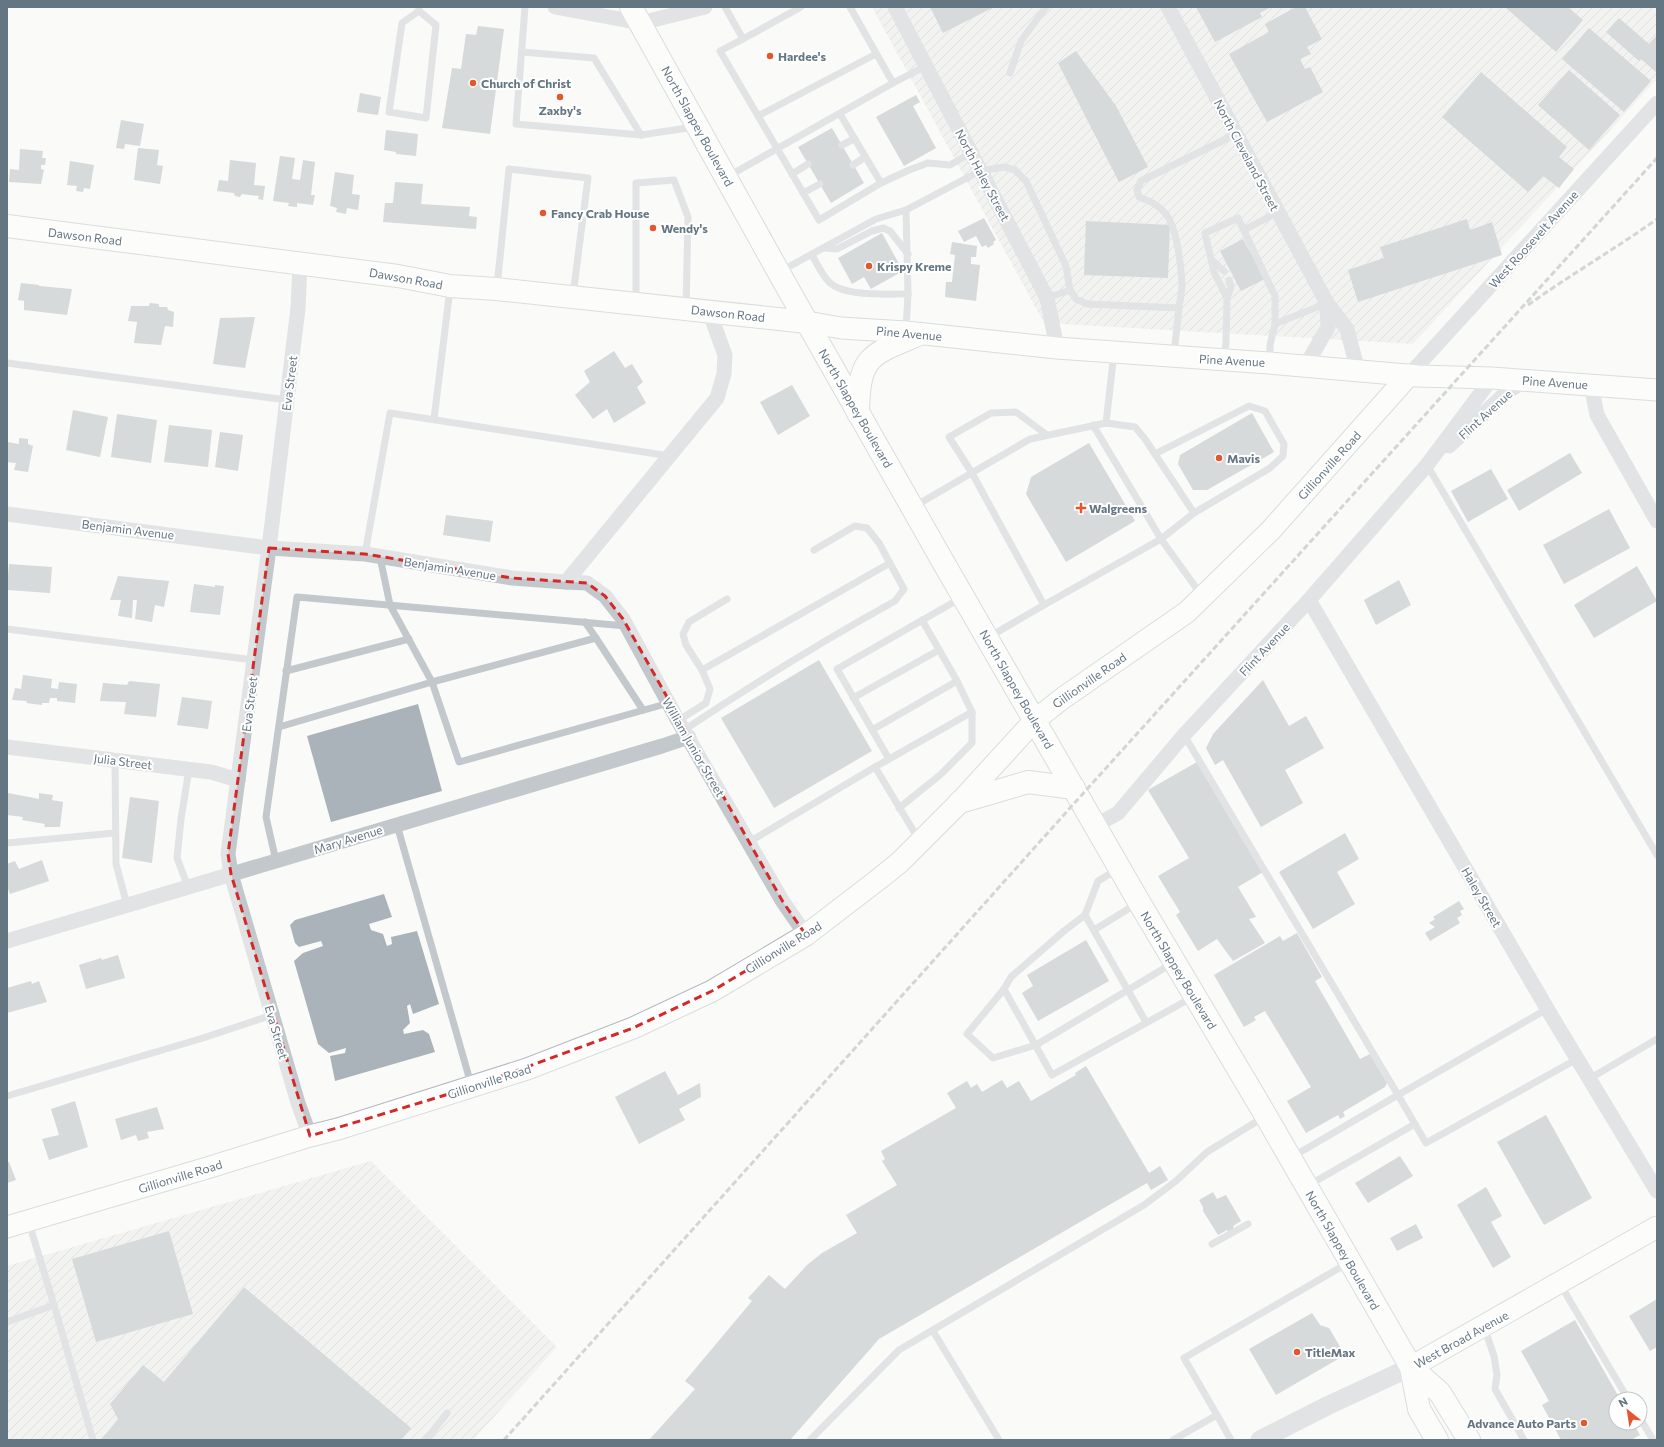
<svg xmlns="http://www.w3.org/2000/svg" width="1664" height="1447" viewBox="0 0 1664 1447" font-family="Commissioner,sans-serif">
<defs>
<pattern id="industrial-furrows" width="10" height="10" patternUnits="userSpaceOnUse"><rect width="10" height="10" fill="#e8e9e9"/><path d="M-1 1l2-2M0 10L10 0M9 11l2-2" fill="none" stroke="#c0c1c2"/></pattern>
</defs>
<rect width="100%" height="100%" fill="#fafaf8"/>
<!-- industrial -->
<g fill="url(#industrial-furrows)">
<polygon points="872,7 1657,7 1657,79 1413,344 1044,323"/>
<polygon points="371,1161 557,1347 473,1440 7,1440 7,1266"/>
</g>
<!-- building -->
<g fill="#aab3b9">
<polygon points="930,7 994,7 943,33"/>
<polygon points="1196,7 1271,7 1260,13 1262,17 1215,42"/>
<polygon points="1296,7 1305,7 1322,39 1307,47 1311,54 1300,59 1305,69 1310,67 1323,92 1267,122 1229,54 1269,32 1265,24"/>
<polygon points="1505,7 1568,7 1583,20 1556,52"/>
<polygon points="1619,18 1649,44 1657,35 1657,73 1641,59 1639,61 1606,32"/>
<polygon points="478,26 504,29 490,134 442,128 452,68 461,69 466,34 476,35"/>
<polygon points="1589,28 1651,81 1624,112 1562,59"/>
<polygon points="1076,51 1116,106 1148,167 1119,182 1058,63"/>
<polygon points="1569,70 1620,115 1589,150 1538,105"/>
<polygon points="1481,72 1567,147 1559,157 1574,169 1559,188 1543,176 1528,192 1442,117"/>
<polygon points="360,93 381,97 378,115 357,112"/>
<polygon points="916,95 920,102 913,106 936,148 904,166 876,117"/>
<polygon points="121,120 144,124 140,146 125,144 124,149 116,148"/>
<polygon points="832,128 864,183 831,203 798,147"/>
<polygon points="386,130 418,134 416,156 396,154 396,152 384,150"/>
<polygon points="138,148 159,150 157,165 163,166 160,184 134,180"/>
<polygon points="20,149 43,151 42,158 46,158 45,165 41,165 41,169 44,170 41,184 9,182 10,169 19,170"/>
<polygon points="280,156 295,158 292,179 300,180 303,160 315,162 311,195 315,195 313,205 297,203 297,207 288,206 289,203 273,201"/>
<polygon points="230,160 256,163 254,185 265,186 263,200 258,199 259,196 242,194 240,197 235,196 234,193 217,191 219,180 228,181"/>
<polygon points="70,161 94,165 90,189 84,188 83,192 76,191 77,186 67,185"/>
<polygon points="335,172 354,175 352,194 360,195 358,210 347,208 346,214 336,212 337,208 330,206"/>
<polygon points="395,182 423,184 421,204 470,207 469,216 477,217 476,229 383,222 385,203 393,203"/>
<polygon points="984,218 996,240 993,242 994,244 988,248 986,245 982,247 976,236 964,242 958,231"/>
<polygon points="1467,219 1470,230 1492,222 1502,255 1358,302 1348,270 1384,258 1380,247"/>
<polygon points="1086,221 1170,225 1168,278 1084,275"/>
<polygon points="882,233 903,271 871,289 864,277 852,284 838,258"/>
<polygon points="1243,239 1265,279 1241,291 1220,251"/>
<polygon points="952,242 977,246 976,257 971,257 971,264 980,265 976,301 945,297 946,282 952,282 955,255 950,254"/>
<polygon points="21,283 39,285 39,286 72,289 67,315 24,310 24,301 18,300"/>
<polygon points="150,303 159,304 159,307 167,307 168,310 174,312 173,327 165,326 161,345 134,343 137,322 128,321 131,306 149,306"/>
<polygon points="255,317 245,368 213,364 220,318"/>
<polygon points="614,351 625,368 632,364 643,382 637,387 646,403 614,423 607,409 593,419 575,395 590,382 584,371"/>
<polygon points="792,385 810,416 778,435 760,402"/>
<polygon points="73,410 108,417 100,457 66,450"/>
<polygon points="1252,413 1274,452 1207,490 1193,490 1178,464 1180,455"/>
<polygon points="117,414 157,420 151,463 111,457"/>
<polygon points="169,425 212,430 208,467 164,462"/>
<polygon points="220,432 243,435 238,471 215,467"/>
<polygon points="19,438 28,439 28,444 33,446 28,472 14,470 16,463 7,462 7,442 19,444"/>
<polygon points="1089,443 1135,521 1066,562 1026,494 1031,477"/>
<polygon points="1570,453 1582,473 1519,511 1507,490"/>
<polygon points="1491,469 1508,499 1468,522 1451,491"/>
<polygon points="1609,509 1630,548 1564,584 1543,545"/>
<polygon points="446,515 493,521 490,542 443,535"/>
<polygon points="9,564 52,567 50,593 7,590"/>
<polygon points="1637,566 1657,601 1594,638 1574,605"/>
<polygon points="118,576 169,581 164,607 155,605 152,622 135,619 137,600 133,600 132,618 118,616 121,600 110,600"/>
<polygon points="1399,580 1411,605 1376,625 1364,600"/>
<polygon points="194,584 215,587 215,585 224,586 220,615 190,612"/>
<polygon points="819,660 872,751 774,808 721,718"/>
<polygon points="23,675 52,679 51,688 58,689 59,682 77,684 75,703 57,701 57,698 50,698 49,703 42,703 42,705 26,703 27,701 12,700 15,688 21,689"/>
<polygon points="1263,680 1289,726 1306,716 1324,748 1285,770 1303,803 1261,827 1223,760 1215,765 1206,748 1213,734"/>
<polygon points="129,681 160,684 156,717 124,714 126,702 100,701 103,683 127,685"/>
<polygon points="182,697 212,701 208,729 177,725"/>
<polygon points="418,704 442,791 331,822 307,736"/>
<polygon points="1197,762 1263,872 1238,887 1256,917 1249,919 1265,943 1233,961 1217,939 1198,951 1176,915 1180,912 1158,876 1189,858 1148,790"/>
<polygon points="8,793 39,799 39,793 53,795 52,800 63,802 60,827 44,827 45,824 22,820 23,817 7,815"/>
<polygon points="130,797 159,801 152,863 122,858"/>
<polygon points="1345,833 1359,859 1337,872 1355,904 1313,929 1279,872"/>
<polygon points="42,860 49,881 10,894 7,886 7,864 15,861 19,869"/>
<polygon points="384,894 392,917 369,924 371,930 383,934 387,946 392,944 391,937 417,931 439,1004 413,1014 410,1004 407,1006 410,1023 403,1030 404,1034 423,1030 429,1034 435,1052 335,1081 330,1056 345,1053 346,1048 329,1053 318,1044 294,961 303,953 323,946 321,941 299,947 295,943 290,925 295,920"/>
<polygon points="1459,901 1464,909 1460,911 1462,915 1457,918 1460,923 1430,941 1425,933 1435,927 1429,923 1435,919 1433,917"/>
<polygon points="1297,933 1322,977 1315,981 1360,1059 1370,1054 1387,1083 1385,1087 1343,1112 1345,1116 1340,1119 1338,1115 1306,1133 1287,1101 1311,1087 1265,1011 1254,1017 1256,1020 1244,1027 1214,975 1280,936 1283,941"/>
<polygon points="1086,940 1109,981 1038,1021 1022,993 1033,986 1027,975"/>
<polygon points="118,955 125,978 86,989 79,965 101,958 102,960"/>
<polygon points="31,981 32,984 39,981 47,1002 7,1013 7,988"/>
<polygon points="1086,1066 1149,1173 1160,1166 1168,1180 1151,1190 1147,1183 879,1339 790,1440 649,1440 695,1389 685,1381 752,1301 748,1298 769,1275 785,1289 807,1265 822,1253 857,1233 846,1215 897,1185 882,1161 885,1159 881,1151 956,1108 947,1093 967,1081 971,1088 977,1084 982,1092 1002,1080 1007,1088 1019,1081 1031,1101 1076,1075 1075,1073"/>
<polygon points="665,1071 678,1095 700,1083 701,1097 679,1109 685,1120 639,1144 615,1097"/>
<polygon points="75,1101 88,1147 49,1160 42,1139 59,1135 51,1109"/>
<polygon points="157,1107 164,1129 147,1132 149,1138 138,1141 136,1135 121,1140 115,1119"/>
<polygon points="1546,1115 1592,1198 1544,1225 1497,1142"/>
<polygon points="1400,1156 1413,1176 1368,1203 1355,1183"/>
<polygon points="7,1162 9,1162 16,1180 7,1183"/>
<polygon points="1486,1187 1502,1216 1491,1222 1511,1257 1493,1268 1457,1205"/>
<polygon points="1213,1192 1217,1199 1226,1195 1241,1221 1233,1226 1234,1229 1228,1232 1227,1230 1218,1235 1203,1211 1203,1207 1199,1200"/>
<polygon points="1416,1224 1423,1238 1397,1251 1390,1238"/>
<polygon points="169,1231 193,1314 96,1342 72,1259"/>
<polygon points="244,1287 411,1428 401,1440 101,1440 118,1419 110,1404 143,1365 164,1382"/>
<polygon points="1657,1299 1657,1347 1650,1351 1629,1316"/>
<polygon points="1312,1313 1320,1325 1329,1328 1345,1355 1276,1395 1249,1349"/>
<polygon points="1575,1320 1620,1399 1616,1399 1616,1423 1633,1423 1640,1435 1631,1440 1561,1440 1542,1405 1549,1401 1521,1351"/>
</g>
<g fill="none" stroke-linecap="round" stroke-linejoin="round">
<defs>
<g id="secondary">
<polyline points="807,322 841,328 906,332 1057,348 1269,363 1418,376 1492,378 1657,390"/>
<polyline points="7,1227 207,1168 310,1136 338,1129 527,1069 633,1028 712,991 806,935 879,879 900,862 960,802 1035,720 1063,698 1187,612 1271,530 1409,375"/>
<polyline points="1411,1367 1657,1227"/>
</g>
<g id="primary">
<polyline points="631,7 783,280 942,560 1139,902 1266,1116 1411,1367 1419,1409 1437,1440"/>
<polyline points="7,226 398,276 450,286 496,289 807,322"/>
<path d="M858 413C859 355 870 355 920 334"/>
<polyline points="960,802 1028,782 1074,788"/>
<polyline points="1411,1367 1440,1393 1469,1440"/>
</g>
</defs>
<!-- secondary casing -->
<use href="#secondary" stroke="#b3babf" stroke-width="23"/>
<!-- primary casing -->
<use href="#primary" stroke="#b5babe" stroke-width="24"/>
<!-- service -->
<g stroke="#c3c8cc" stroke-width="7">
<polyline points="419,7 419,11 436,25 426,118 389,112 402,23 419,11"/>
<polyline points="525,7 516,124 641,135 694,127"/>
<polyline points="725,7 743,39 801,7"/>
<polyline points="743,39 720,51 819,220 881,183 909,170 928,163 950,165 971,153"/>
<polyline points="522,52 594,58 641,135"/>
<polyline points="1010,73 1021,41 1046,7"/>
<polyline points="893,83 926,66"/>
<polyline points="840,114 881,183"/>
<polyline points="758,116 876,54"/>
<polyline points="842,145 854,139"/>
<polyline points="853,165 865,157"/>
<polyline points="792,174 808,164"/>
<polyline points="727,177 893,83 850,7"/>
<polyline points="803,193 820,184"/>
<polyline points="1244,230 1278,212"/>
<polyline points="825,248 837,249 872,231 883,228 890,231 908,254"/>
<path d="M812 255C817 264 822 275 829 282 844 297 888 294 908 294"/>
<polyline points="1213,261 1224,271"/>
<path d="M781 271 876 219 906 210 980 171 1004 167 1015 170 1026 181 1066 266 1070 290 1076 299 1087 304 1179 308C1180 300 1182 292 1182 284 1181 266 1177 226 1165 213 1158 204 1149 201 1139 197L1137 190 1141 181 1236 134"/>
<polyline points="497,287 509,169 588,178 573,295"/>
<polyline points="1047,298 1070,290"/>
<polyline points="1227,298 1231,287 1229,280"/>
<polyline points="636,301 636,183 674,180 688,217 686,307"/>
<polyline points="1275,324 1327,303"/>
<polyline points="906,330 908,294 906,210"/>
<polyline points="1174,354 1179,308"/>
<polyline points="1224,358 1226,343 1227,298 1214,272 1205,233 1238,218 1275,296 1275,324 1270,345 1270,361"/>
<polyline points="7,363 287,400"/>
<polyline points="434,419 450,289"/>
<polyline points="1106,423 1135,427 1145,439 1194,513 1161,539 1202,596"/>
<polyline points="1047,435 1016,412 991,413 949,437 972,473 1044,605 1161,539 1093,425"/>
<polyline points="1155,454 1249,406 1265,411 1284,444 1283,456 1270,468 1194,513"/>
<polyline points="1427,465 1657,855"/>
<polyline points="915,506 1030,439 1106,423 1114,353"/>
<polyline points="365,554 390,413 670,456"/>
<polyline points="380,557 390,605 432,682 459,762 669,703"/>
<polyline points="7,629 254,660"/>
<polyline points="989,637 1044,605"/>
<polyline points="596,638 643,710"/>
<polyline points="702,670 890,563"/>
<polyline points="286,671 409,639"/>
<polyline points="853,698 939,650"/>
<polyline points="679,720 706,703 710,689 702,670 686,645 683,634 689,622 727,599"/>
<polyline points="279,727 432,682 596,638 585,622"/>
<path d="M684 730C753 684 823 641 895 601L904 589 879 543 867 528 855 526 814 550"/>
<polyline points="872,730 957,681"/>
<polyline points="1184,735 1398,1095 1547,1009"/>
<polyline points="889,759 837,669 961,598"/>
<polyline points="115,760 116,864 127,905"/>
<polyline points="899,808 940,775 972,743 972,712"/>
<polyline points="397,825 471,1084"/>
<polyline points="919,840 875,767 972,712 957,681 922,620"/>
<polyline points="749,842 875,767"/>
<polyline points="7,843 115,833"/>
<polyline points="276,861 266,817 297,597 626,626"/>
<polyline points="188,887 177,858 181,819 189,769"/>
<polyline points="1085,915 1098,881 1118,869"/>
<polyline points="1094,930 1138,903"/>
<polyline points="1173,963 1036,1045 993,1058 967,1034 1004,989 1052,1075 1193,997"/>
<polyline points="1004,989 1011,977 1064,931 1085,915 1146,1022"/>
<polyline points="1589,1079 1657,1039"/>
<polyline points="7,1096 203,1038 272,1015"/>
<polyline points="1292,1157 1398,1095 1426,1143 1577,1059"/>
<polyline points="1309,1185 1415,1124"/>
<polyline points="1212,1244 1248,1224"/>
<polyline points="1560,1284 1628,1399"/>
<polyline points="54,1305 93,1440"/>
<polyline points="7,1322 54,1305 29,1223"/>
<polyline points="1484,1327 1494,1356 1497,1375 1495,1389 1524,1440"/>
<polyline points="933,1331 999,1440"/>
<polyline points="1217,1415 1184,1358 1348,1263"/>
<polyline points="1640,1418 1653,1440"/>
<polyline points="426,1440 447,1413"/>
<polyline points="810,1440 899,1350 1144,1205 1176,1181 1207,1152 1264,1117"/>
<polyline points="1173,1440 1217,1415 1231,1440"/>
</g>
<!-- minor -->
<g stroke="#c3c8cc" stroke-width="15">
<polyline points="555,7 641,23 705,7"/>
<polyline points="895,7 1047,298 1057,348"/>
<polyline points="1168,7 1327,303 1347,329 1358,371"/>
<polyline points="300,263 298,308 269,548 228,854 231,874 298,1103 310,1136"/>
<polyline points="1305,367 1328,327 1327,303"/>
<polyline points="1409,375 1657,103"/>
<polyline points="1591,385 1597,415 1657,521"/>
<polyline points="1449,446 1507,392 1526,380"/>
<polyline points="7,514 269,548 365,554 512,578 566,582 717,398 724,374 725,355 709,311"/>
<polyline points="566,582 587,583 605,596 623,619 676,717 783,902 806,935"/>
<polyline points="1309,600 1552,1017 1657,1191"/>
<polyline points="7,747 211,772 238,780"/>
<polyline points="1095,826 1118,813 1184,735 1309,600 1427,465 1492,378"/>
<polyline points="7,941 662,746 689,737"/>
</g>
<!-- tertiary -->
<polyline stroke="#c3c8cc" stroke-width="19" points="1260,1440 1329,1405 1411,1367"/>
<!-- secondary -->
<use href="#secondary" stroke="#fff" stroke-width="21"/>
<!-- primary -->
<use href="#primary" stroke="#fff" stroke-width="22"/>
<!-- rail -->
<g stroke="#a2aab0" stroke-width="3" stroke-dasharray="6 3" stroke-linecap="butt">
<path d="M1528 305C1570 275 1615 249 1657 219"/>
<polyline points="504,1440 1079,798 1657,158"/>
</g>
</g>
<!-- marked area -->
<path d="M0 0H1664V1447H0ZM269 548 365 554 512 578 587 583 605 596 623 619 783 902 806 935 712 991 633 1028 472 1087 310 1136 231 874 228 854Z" fill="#fafaf8" fill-opacity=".55" fill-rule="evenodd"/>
<path fill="none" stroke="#d62828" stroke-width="3" stroke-dasharray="8 5" stroke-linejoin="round" d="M269 548 365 554 512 578 587 583 605 596 623 619 783 902 806 935 712 991 633 1028 472 1087 310 1136 231 874 228 854Z"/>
<!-- markers -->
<g fill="#e4572e" stroke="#fff" stroke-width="1.5">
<circle cx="770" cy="56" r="4"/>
<circle cx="473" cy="83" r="4"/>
<circle cx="560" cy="97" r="4"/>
<circle cx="543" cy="213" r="4"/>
<circle cx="653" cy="228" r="4"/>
<circle cx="869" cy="266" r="4"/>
<circle cx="1219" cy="458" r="4"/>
<path d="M1079 502h4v4h4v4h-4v4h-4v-4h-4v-4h4z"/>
<circle cx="1297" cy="1352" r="4"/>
<circle cx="1584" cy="1423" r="4"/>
</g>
<g text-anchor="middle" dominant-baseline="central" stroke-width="4" stroke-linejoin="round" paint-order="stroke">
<!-- poi labels -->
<g font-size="12" font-weight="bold" fill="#657683" stroke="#fff" text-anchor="start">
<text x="778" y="56">Hardee's</text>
<text x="481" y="83">Church of Christ</text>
<text x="560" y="110" text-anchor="middle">Zaxby's</text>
<text x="551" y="213">Fancy Crab House</text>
<text x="661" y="228">Wendy's</text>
<text x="877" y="266">Krispy Kreme</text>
<text x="1227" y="458">Mavis</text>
<text x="1089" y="508">Walgreens</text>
<text x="1305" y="1352">TitleMax</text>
<text x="1576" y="1423" text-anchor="end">Advance Auto Parts</text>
</g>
<!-- street labels -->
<g font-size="12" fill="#657683" stroke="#fff">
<text transform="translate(698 126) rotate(61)">North Slappey Boulevard</text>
<text transform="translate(1247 155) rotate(62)">North Cleveland Street</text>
<text transform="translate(983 175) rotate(62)">North Haley Street</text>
<text transform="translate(85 236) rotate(7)">Dawson Road</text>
<text transform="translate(1533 239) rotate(-48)">West Roosevelt Avenue</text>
<text transform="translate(406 278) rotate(10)">Dawson Road</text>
<text transform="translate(728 313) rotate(6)">Dawson Road</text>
<text transform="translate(909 333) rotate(5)">Pine Avenue</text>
<text transform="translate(1232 360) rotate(3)">Pine Avenue</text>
<text transform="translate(1555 382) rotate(4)">Pine Avenue</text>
<text transform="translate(289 383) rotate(-83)">Eva Street</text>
<text transform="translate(856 408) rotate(60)">North Slappey Boulevard</text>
<text transform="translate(1485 414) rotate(-42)">Flint Avenue</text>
<text transform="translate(1329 465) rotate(-48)">Gillionville Road</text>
<text transform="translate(128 529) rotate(7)">Benjamin Avenue</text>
<text transform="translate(450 568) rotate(9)">Benjamin Avenue</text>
<text transform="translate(1264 649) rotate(-47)">Flint Avenue</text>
<text transform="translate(1089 680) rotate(-35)">Gillionville Road</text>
<text transform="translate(1017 689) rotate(60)">North Slappey Boulevard</text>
<text transform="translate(249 704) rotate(-83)">Eva Street</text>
<text transform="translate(694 747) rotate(60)">William Junior Street</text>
<text transform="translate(123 761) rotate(7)">Julia Street</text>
<text transform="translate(348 839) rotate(-17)">Mary Avenue</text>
<text transform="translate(1482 897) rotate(60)">Haley Street</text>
<text transform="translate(783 947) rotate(-32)">Gillionville Road</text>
<text transform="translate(1179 970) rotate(59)">North Slappey Boulevard</text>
<text transform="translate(277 1032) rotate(74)">Eva Street</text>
<text transform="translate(489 1081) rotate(-18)">Gillionville Road</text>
<text transform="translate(180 1176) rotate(-17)">Gillionville Road</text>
<text transform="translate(1343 1250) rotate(60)">North Slappey Boulevard</text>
<text transform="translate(1461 1339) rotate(-29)">West Broad Avenue</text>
</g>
</g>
<!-- border -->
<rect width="1664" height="1447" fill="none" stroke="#657683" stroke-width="16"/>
<!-- north arrow -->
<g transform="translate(1628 1411) rotate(330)"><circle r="19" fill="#ffffff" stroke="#c1c8cd"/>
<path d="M0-3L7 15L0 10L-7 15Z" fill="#e4572e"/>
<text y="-6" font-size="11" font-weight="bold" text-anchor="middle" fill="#657683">N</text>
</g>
</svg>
